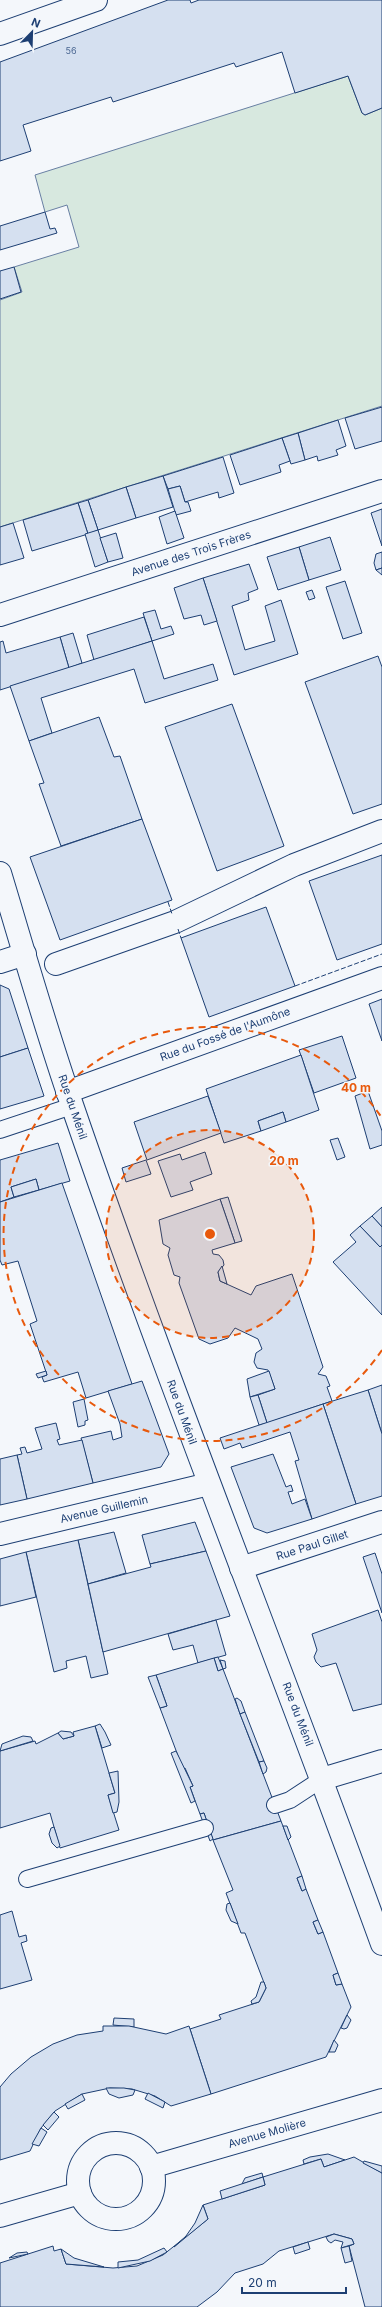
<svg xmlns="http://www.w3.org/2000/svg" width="382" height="2307" viewBox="0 0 382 2307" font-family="Inter,sans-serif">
<rect width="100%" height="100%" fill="#f4f7fb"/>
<!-- green -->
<polygon fill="#d7e8df" stroke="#687fa3" points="348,76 362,113 365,115 382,108 382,406 0,527 0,300 22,292 14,267 79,247 67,205 45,212 35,175"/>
<!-- building -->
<g fill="#d5e0f0" stroke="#1d3f73">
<polygon points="168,0 190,0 191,3 199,0 382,0 382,108 365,115 362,113 348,76 295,93 282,52 236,67 234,63 113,102 111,97 23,125 31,151 0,161 0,62"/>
<polygon points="45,212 50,229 55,228 57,233 0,250 0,226"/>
<polygon points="14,267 21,292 0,299 0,271"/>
<polygon points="382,407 382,441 355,449 345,418"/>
<polygon points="338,420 346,446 336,450 338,455 318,461 317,456 305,460 298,433"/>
<polygon points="298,433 305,460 291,464 282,438"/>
<polygon points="282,438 290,461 279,465 281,472 240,485 230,455"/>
<polygon points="223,457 234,493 219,498 218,492 185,502 180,486 168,489 163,476"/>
<polygon points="163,476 173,507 136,518 126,487"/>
<polygon points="180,486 185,502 188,502 191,511 176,515 168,489"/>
<polygon points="126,487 136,518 98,530 88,500"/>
<polygon points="88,500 98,530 88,534 78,503"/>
<polygon points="78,503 88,534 32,551 23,520"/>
<polygon points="382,509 382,546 371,513"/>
<polygon points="175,511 184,538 167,544 159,517"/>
<polygon points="13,523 24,558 0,565 0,527"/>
<polygon points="98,530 108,562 95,567 85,534"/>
<polygon points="116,533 123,558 108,562 100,538"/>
<polygon points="330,537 341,570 309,580 299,547"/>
<polygon points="299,547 309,580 278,590 267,557"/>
<polygon points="382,552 382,568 376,570 374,563 376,554"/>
<polygon points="249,564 258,589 248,593 249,600 232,606 245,650 275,641 265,606 281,600 298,654 234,675 203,578"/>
<polygon points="382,568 382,575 376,570"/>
<polygon points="203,578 217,621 204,625 201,615 184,619 174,588"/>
<polygon points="345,581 362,633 343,639 326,587"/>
<polygon points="312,590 315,598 309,600 306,592"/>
<polygon points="155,610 161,629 171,626 174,634 152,641 143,613"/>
<polygon points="144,617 152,641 94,660 87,635"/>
<polygon points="73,633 82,663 69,668 60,637"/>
<polygon points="60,637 69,668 0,690 0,642 3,641 6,653"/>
<polygon points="152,641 164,679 213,664 218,680 145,703 134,669 41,698 52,733 29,741 10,686"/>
<polygon points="378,656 382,667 382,804 353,814 305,682"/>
<polygon points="232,704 284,846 217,871 165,727"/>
<polygon points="99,717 114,757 120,756 142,819 61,846 39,784 44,783 29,741"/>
<polygon points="142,819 172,900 60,940 30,857"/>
<polygon points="382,855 382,944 337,960 309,881"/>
<polygon points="266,907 295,986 209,1017 181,938"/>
<polygon points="0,985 9,989 28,1048 0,1057"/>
<polygon points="382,999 382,1041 369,1004"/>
<polygon points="342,1036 356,1078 314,1093 299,1050"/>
<polygon points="28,1048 44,1096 0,1109 0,1057"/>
<polygon points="301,1055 319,1110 286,1122 283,1112 258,1121 261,1131 224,1143 206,1089"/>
<polygon points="368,1091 382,1131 382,1145 370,1149 355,1096"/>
<polygon points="208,1096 221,1133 147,1160 134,1122"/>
<polygon points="283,1112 286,1122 261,1131 258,1121"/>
<polygon points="338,1138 345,1157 337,1160 330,1140"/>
<polygon points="58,1143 70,1181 39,1190 36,1179 11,1187 14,1197 0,1202 0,1160"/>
<polygon points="205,1152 212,1174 190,1182 193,1190 171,1197 158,1161 180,1154 182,1160"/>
<polygon points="146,1160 151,1174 126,1182 122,1168"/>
<polygon points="36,1179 39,1190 14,1197 11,1187"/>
<polygon points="62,1183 132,1384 86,1398 78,1372 44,1382 42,1377 47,1375 30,1324 37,1321 18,1261 2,1265 0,1260 0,1202"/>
<polygon points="228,1197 242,1241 235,1243 220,1199"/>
<polygon points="220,1199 235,1243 212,1250 213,1254 219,1255 223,1260 224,1265 218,1272 220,1281 251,1295 256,1286 292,1274 323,1367 318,1374 326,1376 330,1386 327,1387 332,1401 267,1423 258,1395 275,1389 268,1370 257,1368 254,1362 256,1353 262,1349 258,1339 235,1328 228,1338 210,1344 199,1339 179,1283 180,1277 174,1275 168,1255 170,1248 163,1244 159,1220"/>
<polygon points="382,1207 382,1227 372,1216"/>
<polygon points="372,1216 382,1227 382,1245 380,1247 360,1226"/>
<polygon points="360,1226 380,1247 382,1245 382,1315 333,1262 356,1242 350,1235"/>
<polygon points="222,1266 227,1284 220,1281 218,1272"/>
<polygon points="46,1371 47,1375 38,1378 36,1374"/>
<polygon points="269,1371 275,1389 250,1397 247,1379"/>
<polygon points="142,1381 169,1454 161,1467 93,1483 81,1438 111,1431 113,1440 122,1437 120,1424 108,1391"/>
<polygon points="382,1385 382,1434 368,1390"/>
<polygon points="368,1390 382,1434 382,1496 356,1504 323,1404"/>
<polygon points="258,1395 267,1423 259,1425 250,1397"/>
<polygon points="84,1399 88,1420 85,1421 85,1425 78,1427 73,1402"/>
<polygon points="323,1404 356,1504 312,1519 295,1461 299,1460 290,1432 242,1448 240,1443 224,1449 220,1438"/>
<polygon points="56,1423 60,1439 57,1440 59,1445 82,1440 93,1483 27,1499 17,1455 22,1454 20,1448 25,1447 27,1453 42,1449 35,1428"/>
<polygon points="273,1454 286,1487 291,1485 293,1491 288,1492 292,1504 305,1499 312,1519 267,1533 254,1528 231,1467"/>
<polygon points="17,1455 27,1499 0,1505 0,1459"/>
<polygon points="195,1522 206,1551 150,1564 142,1535"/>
<polygon points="114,1532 126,1573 88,1584 78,1540"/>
<polygon points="78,1540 108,1674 91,1678 86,1656 66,1661 67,1668 54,1672 26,1552"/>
<polygon points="206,1551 230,1616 103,1652 88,1584 151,1567 150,1564"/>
<polygon points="26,1552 36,1597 0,1606 0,1559"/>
<polygon points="375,1553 382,1574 382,1613 363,1557"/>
<polygon points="378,1610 382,1622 382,1704 353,1711 336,1663 321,1667 316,1662 314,1657 317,1650 312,1634"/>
<polygon points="216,1620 226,1655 198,1663 193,1645 173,1650 168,1634"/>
<polygon points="218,1657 223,1669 218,1671 214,1658"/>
<polygon points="214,1658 218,1671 223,1669 281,1821 213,1840 204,1813 200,1814 190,1787 193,1786 185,1768 183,1769 160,1708 167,1706 156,1675"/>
<polygon points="220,1660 225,1661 226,1668 223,1669"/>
<polygon points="156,1675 167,1706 160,1708 148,1677"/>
<polygon points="237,1698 241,1701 245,1712 240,1714 235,1699"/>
<polygon points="245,1712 264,1761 259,1762 240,1714"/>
<polygon points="100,1724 105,1732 111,1745 102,1748 95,1726"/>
<polygon points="95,1726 115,1793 108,1795 119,1830 60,1848 50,1813 0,1828 0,1751 35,1741 36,1744 58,1733 63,1739 74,1736 73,1732"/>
<polygon points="61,1731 71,1732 74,1736 63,1739 58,1733"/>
<polygon points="23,1736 31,1737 33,1741 0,1751 2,1744"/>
<polygon points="176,1751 193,1786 190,1787 195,1801 191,1803 171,1753"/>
<polygon points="264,1761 267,1768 266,1772 263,1774 259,1762"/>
<polygon points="118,1771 119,1802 117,1812 113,1813 108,1795 115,1793 109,1773"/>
<polygon points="204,1813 213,1839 210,1841 200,1814"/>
<polygon points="281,1821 302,1876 297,1878 302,1891 306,1889 318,1920 313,1922 318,1934 323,1932 338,1973 333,1975 336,1985 342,1984 351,2007 326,2057 211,2094 190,2029 221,2019 219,2015 259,2002 266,1988 245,1933 241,1933 226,1893 233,1890 213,1840"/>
<polygon points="283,1826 287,1826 291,1837 288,1840"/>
<polygon points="54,1827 60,1846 57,1848 52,1843 49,1834 51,1828"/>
<polygon points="302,1876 306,1889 302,1891 297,1878"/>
<polygon points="227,1904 230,1903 238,1924 231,1921 226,1910"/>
<polygon points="12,1911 19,1937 26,1935 27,1941 21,1943 32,1980 0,1989 0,1915"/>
<polygon points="318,1920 323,1932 318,1934 313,1922"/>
<polygon points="338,1973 342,1984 336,1985 333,1975"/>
<polygon points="261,1982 264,1982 266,1988 259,2002 252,2004 251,2001 256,1997"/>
<polygon points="347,2015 351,2020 347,2028 344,2029 341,2028"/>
<polygon points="114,2018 134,2019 134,2027 113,2025"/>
<polygon points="103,2026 129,2026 166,2034 189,2026 211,2094 171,2106 155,2096 132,2089 110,2088 82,2094 55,2111 41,2128 30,2151 0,2160 0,2087 11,2074 31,2057 53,2044 77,2035 103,2031"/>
<polygon points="334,2040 338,2045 335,2052 329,2052"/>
<polygon points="106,2088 124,2088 135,2090 133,2095 119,2098 109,2094"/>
<polygon points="148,2093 165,2102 163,2108 145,2099"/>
<polygon points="82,2094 85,2100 68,2109 65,2104"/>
<polygon points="54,2112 59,2117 48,2130 43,2125"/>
<polygon points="41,2128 47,2132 39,2146 32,2144"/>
<polygon points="328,2154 345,2160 324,2167 321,2159 304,2164 303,2160 310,2157"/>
<polygon points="354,2157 382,2173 382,2307 365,2307 349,2246 354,2244 352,2239 334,2234 279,2251 263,2264 235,2273 217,2292 197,2307 0,2307 0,2263 53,2246 54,2251 61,2249 66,2264 113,2268 137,2266 163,2255 208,2219 203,2205 265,2185 263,2177 321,2159 324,2167"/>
<polygon points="364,2161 382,2166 382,2173 363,2163"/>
<polygon points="262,2173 263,2177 242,2184 245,2178"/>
<polygon points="263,2177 265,2185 222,2199 220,2191"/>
<polygon points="203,2205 208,2219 174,2247 186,2236 195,2223"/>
<polygon points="334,2234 352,2239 354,2244 341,2248 343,2242 335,2240 331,2243 328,2241 326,2237"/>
<polygon points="308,2242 310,2249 295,2254 293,2247"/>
<polygon points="349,2246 352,2261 345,2263 341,2248"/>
<polygon points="164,2248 167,2252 150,2261 118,2268 118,2262 138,2260"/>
<polygon points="61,2249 74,2258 104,2267 66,2264"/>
<polygon points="27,2252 28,2254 9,2258 17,2253"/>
</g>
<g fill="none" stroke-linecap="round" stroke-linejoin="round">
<defs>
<g id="service">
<polyline points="0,1130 72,1106"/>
<polyline points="275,1805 290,1800 322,1779"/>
<polyline points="27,1879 205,1828"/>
</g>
<polyline id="pedestrian" points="56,964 175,922 294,865 382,831"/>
<g id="minor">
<polyline points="0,615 382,491"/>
<path d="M0 873C23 949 45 1027 71 1102 168 1385 280 1663 382 1944"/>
<polyline points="0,962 25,954"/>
<polyline points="67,1092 382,978"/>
<polyline points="0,1534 209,1484"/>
<polyline points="241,1568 382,1522"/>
<polyline points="322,1779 382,1761"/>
<circle cx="116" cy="2181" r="38"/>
<polyline points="151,2167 382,2100"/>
<polyline points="0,2216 80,2193"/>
</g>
<polyline id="secondary" points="0,34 96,0"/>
</defs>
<!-- service casing -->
<use href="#service" stroke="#1d3f73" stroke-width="18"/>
<!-- pedestrian casing -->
<use href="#pedestrian" stroke="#1d3f73" stroke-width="24"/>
<!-- minor casing -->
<use href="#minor" stroke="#1d3f73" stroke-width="24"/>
<!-- secondary casing -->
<use href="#secondary" stroke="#1d3f73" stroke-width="24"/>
<!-- service -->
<use href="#service" stroke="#f4f7fb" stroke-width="16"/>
<!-- pedestrian -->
<use href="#pedestrian" stroke="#f4f7fb" stroke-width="22"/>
<!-- minor -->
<use href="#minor" stroke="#f4f7fb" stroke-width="22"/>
<!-- secondary -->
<use href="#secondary" stroke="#f4f7fb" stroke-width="22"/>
<!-- fence -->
<g stroke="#1d3f73" stroke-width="1" stroke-dasharray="5 2" stroke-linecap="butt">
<polyline points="168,902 172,914"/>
<polyline points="178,929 181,938"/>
<polyline points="295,986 382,954"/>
</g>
</g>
<!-- distance rings -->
<circle cx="210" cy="1234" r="104" fill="#e8590c" fill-opacity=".12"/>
<g fill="none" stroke="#e8590c" stroke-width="2" stroke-dasharray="7 5">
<circle cx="210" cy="1234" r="104"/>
<path d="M382 1350A207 207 0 1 1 382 1118"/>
</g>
<g text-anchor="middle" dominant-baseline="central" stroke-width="3" stroke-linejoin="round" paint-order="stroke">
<!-- number labels -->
<g font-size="9" fill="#4b6792">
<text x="71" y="50">56</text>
</g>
<!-- street labels -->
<g font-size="11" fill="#1d3f73" stroke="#f4f7fb">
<text transform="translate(191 553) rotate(-18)">Avenue des Trois Frères</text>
<text transform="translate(225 1034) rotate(-20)">Rue du Fossé de l'Aumône</text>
<text transform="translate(73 1107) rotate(71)">Rue du Ménil</text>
<text transform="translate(182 1412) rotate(70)">Rue du Ménil</text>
<text transform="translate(104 1509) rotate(-13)">Avenue Guillemin</text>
<text transform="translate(312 1545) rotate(-18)">Rue Paul Gillet</text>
<text transform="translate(298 1714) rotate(69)">Rue du Ménil</text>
<text transform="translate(267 2133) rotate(-16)">Avenue Molière</text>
</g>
</g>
<circle cx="210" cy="1234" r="6" fill="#e8590c" stroke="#f4f7fb" stroke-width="2"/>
<g font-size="12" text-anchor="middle" font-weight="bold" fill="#e8590c" stroke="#f4f7fb" stroke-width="3" stroke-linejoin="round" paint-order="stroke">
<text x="356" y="1092">40 m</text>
<text x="284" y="1165">20 m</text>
</g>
<!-- north arrow -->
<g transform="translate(32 32) rotate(23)" stroke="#f4f7fb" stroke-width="3" paint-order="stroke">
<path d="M0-3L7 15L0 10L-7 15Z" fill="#1d3f73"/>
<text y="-6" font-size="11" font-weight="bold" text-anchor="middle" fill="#1d3f73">N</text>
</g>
<!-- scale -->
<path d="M242 2287v6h104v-6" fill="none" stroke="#1d3f73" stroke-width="2"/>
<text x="248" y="2287" font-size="12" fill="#1d3f73" stroke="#f4f7fb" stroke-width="3" paint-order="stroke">20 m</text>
</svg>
